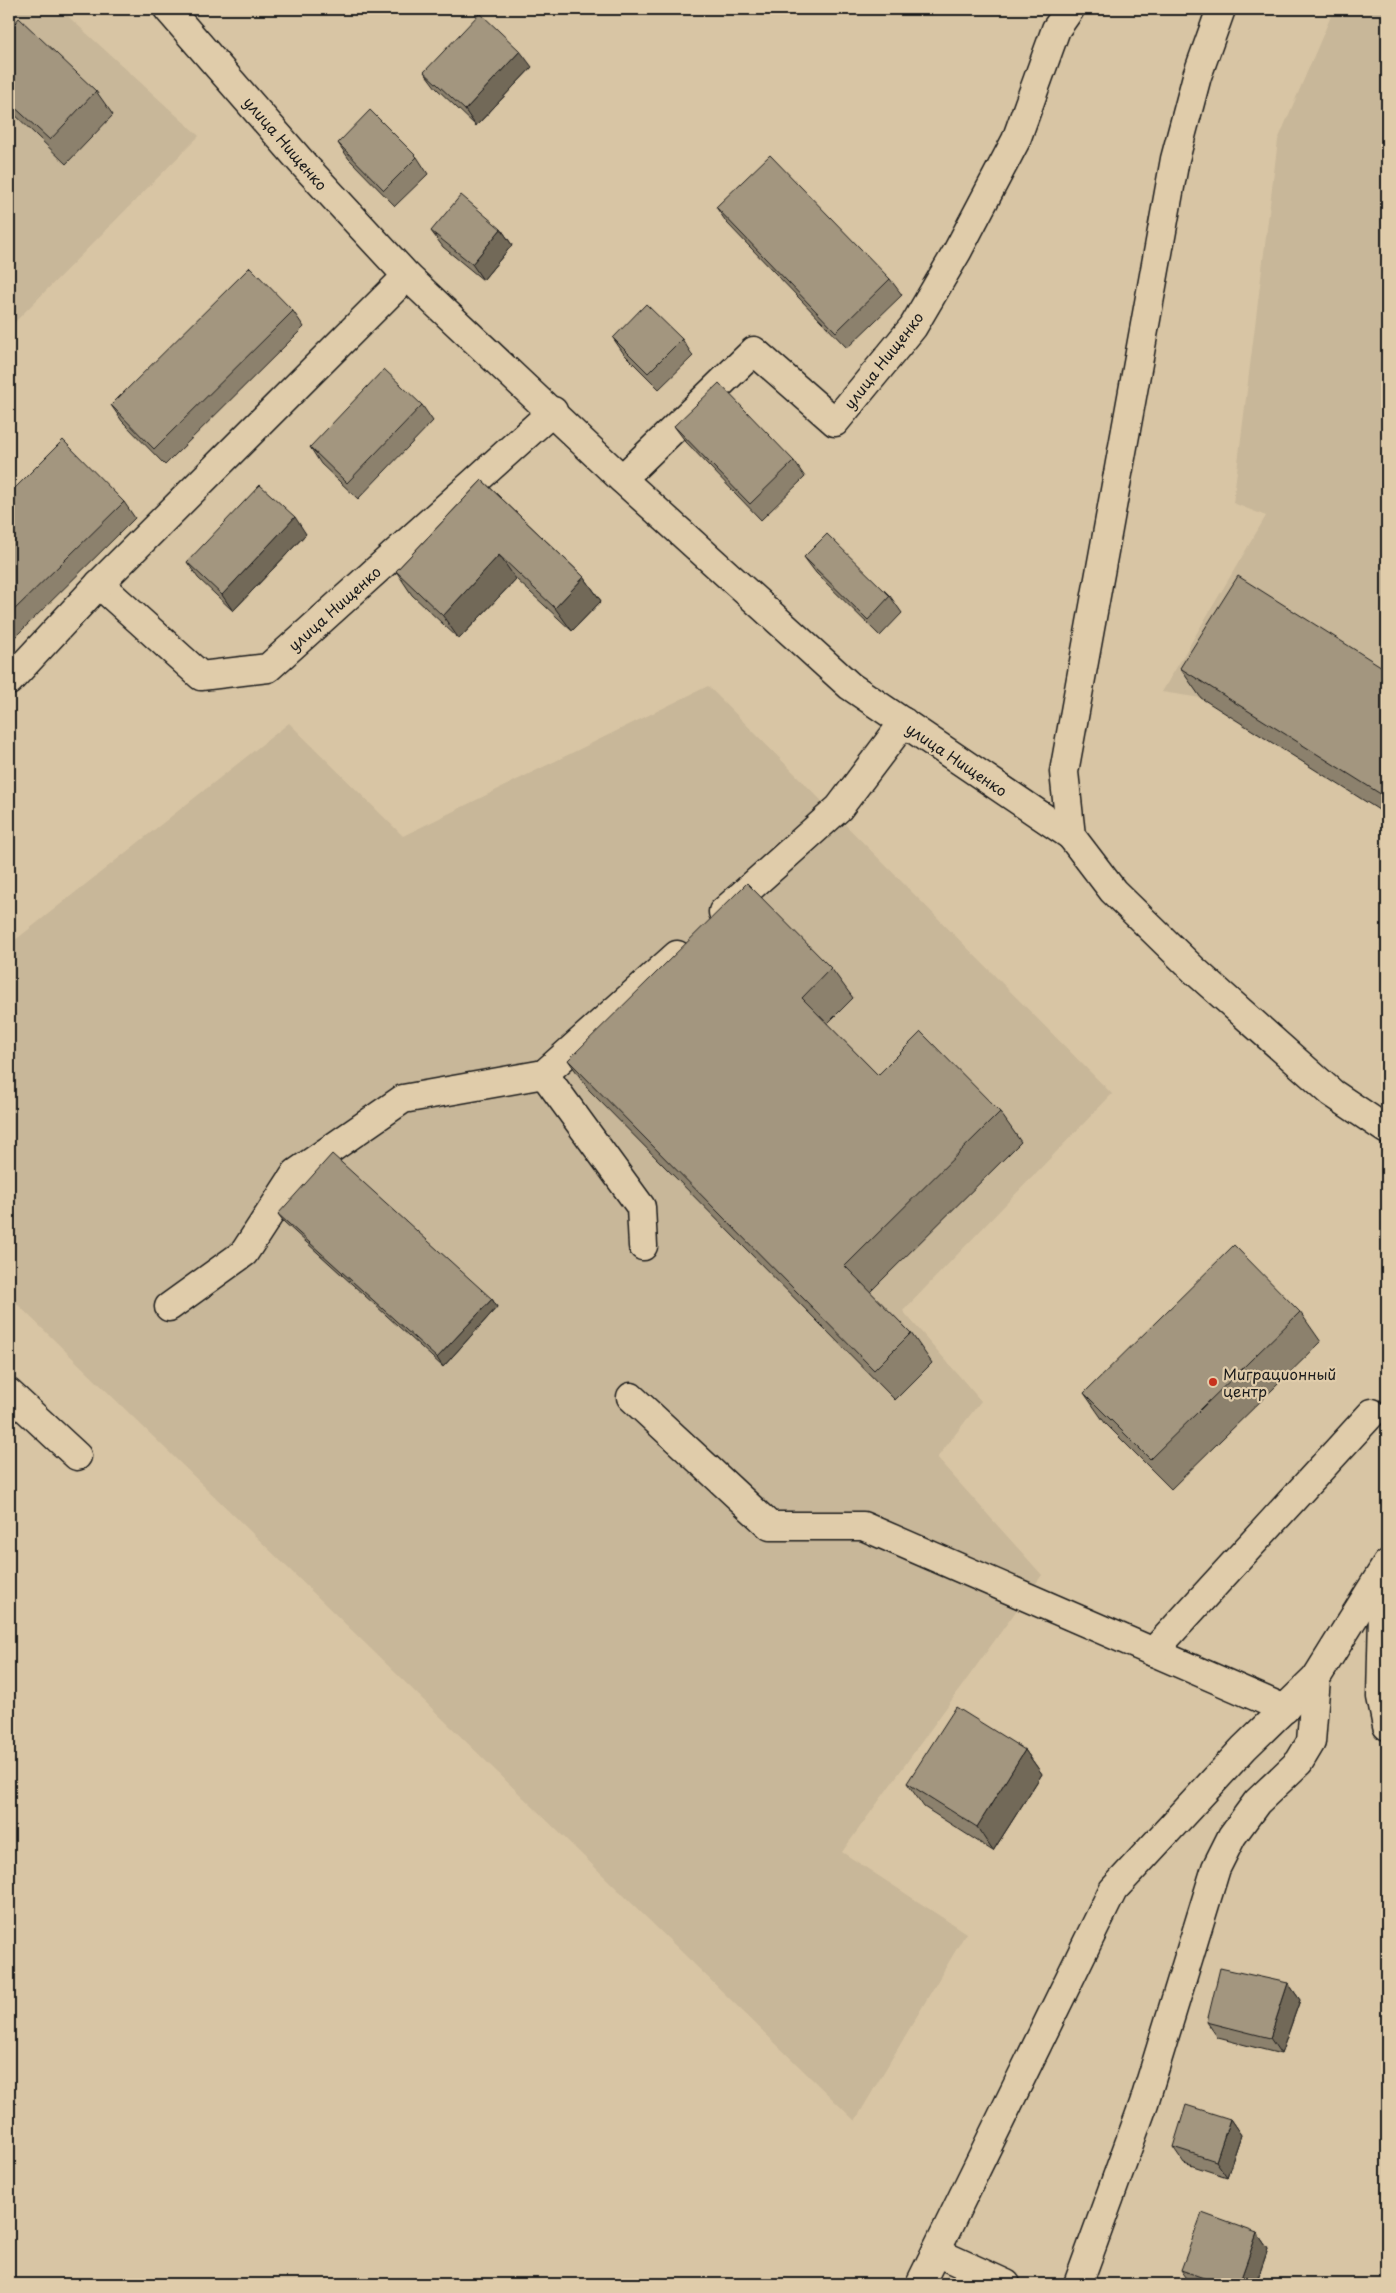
<svg xmlns="http://www.w3.org/2000/svg" width="1396" height="2293" viewBox="0 0 1396 2293" font-family="'Playpen Sans',sans-serif">
<rect width="100%" height="100%" fill="#d8c5a4"/>
<filter id="ink" filterUnits="userSpaceOnUse"><feTurbulence type="fractalNoise" baseFrequency=".02" numOctaves="2"/><feDisplacementMap in="SourceGraphic" scale="10" xChannelSelector="R" yChannelSelector="G"/><feConvolveMatrix kernelMatrix="1 2 1 2 8 2 1 2 1" color-interpolation-filters="sRGB"/></filter>
<g filter="url(#ink)">
<!-- built -->
<g fill="#c8b799">
<polygon points="9,9 60,9 199,136 9,328"/>
<polygon points="1334,9 1387,9 1387,815 1201,698 1162,692 1266,516 1233,503 1278,140"/>
<polygon points="708,686 1112,1094 903,1311 981,1401 937,1458 1042,1575 842,1852 966,1933 855,2121 9,1296 9,945 289,723 403,836"/>
</g>
<g fill="none" stroke-linecap="round" stroke-linejoin="round">
<defs>
<g id="minor">
<polyline points="168,9 304,165 407,276 622,479 850,686 1071,836"/>
<polyline points="1221,9 1197,76 1175,159 1064,772 1071,836 1113,891 1194,970 1332,1093 1387,1130"/>
<polyline points="622,479 754,351 835,422 913,327 957,252 1016,140 1056,29 1070,9"/>
<polyline points="99,584 201,676 268,668 553,411"/>
<polyline points="9,681 99,584 407,276"/>
<polyline points="723,912 839,808 904,722"/>
<polyline points="544,1074 677,955"/>
<polyline points="169,1307 244,1253 296,1173 403,1099 544,1074 641,1207 643,1246"/>
<polyline points="9,1393 77,1456"/>
<polyline points="631,1397 770,1526 863,1526 1285,1709"/>
<polyline points="1384,1571 1381,1697 1387,1726"/>
<polyline points="1153,1652 1372,1413"/>
<polyline points="936,2252 1006,2284"/>
<polyline points="920,2284 1113,1890 1244,1748 1316,1678 1387,1564"/>
<polyline points="1078,2284 1144,2103 1216,1868 1232,1836 1257,1802 1299,1762 1311,1742 1316,1678"/>
</g>
</defs>
<!-- minor casing -->
<use href="#minor" stroke="#1c1c1c" stroke-width="31"/>
<!-- minor -->
<use href="#minor" stroke="#e0ccaa" stroke-width="28"/>
</g>
<!-- wall -->
<g fill="#8c816d" stroke="#1c1c1c">
<polygon points="9,30 96,91 113,115 66,164 9,109"/>
<polygon points="532,67 476,126 436,88 424,72"/>
<polygon points="338,143 417,157 428,174 395,206 349,159"/>
<polygon points="716,207 890,279 902,295 847,348 727,223"/>
<polygon points="501,229 512,245 483,280 443,247 431,231"/>
<polygon points="293,311 304,327 165,465 122,421 111,405"/>
<polygon points="613,338 682,339 693,356 659,389 624,354"/>
<polygon points="422,405 433,421 358,499 321,464 310,447"/>
<polygon points="674,426 794,461 805,477 761,520 686,442"/>
<polygon points="482,480 584,577 601,601 572,631 516,579 459,639 412,595 396,571"/>
<polygon points="9,494 124,502 135,518 9,643"/>
<polygon points="306,534 233,611 198,578 187,562"/>
<polygon points="804,557 890,596 902,613 880,636 816,573"/>
<polygon points="1180,668 1387,670 1387,815 1201,698"/>
<polygon points="831,968 853,998 827,1024 878,1075 1000,1112 1021,1142 870,1292 911,1333 932,1363 895,1400 589,1090 568,1060"/>
<polygon points="278,1214 492,1299 497,1307 443,1367 284,1222"/>
<polygon points="1300,1312 1321,1342 1171,1489 1105,1423 1084,1393"/>
<polygon points="1025,1750 1042,1774 993,1851 924,1807 907,1783"/>
<polygon points="1288,1983 1300,2000 1281,2054 1218,2038 1207,2022"/>
<polygon points="1230,2119 1241,2135 1227,2177 1184,2163 1173,2147"/>
<polygon points="1257,2233 1268,2249 1256,2284 1191,2284 1181,2270"/>
</g>
<!-- shaded-wall -->
<g fill="#726959" stroke="#1c1c1c">
<polygon points="520,51 532,67 476,126 465,110"/>
<polygon points="501,229 512,245 483,280 472,264"/>
<polygon points="295,517 306,534 233,611 222,595"/>
<polygon points="499,555 516,579 459,639 443,616"/>
<polygon points="584,577 601,601 572,631 555,608"/>
<polygon points="492,1299 497,1307 443,1367 437,1358"/>
<polygon points="1025,1750 1042,1774 993,1851 977,1827"/>
<polygon points="1288,1983 1300,2000 1281,2054 1270,2038"/>
<polygon points="1230,2119 1241,2135 1227,2177 1216,2161"/>
<polygon points="1257,2233 1268,2249 1256,2284 1239,2284"/>
</g>
<!-- building -->
<g fill="#a3967f" stroke="#1c1c1c">
<polygon points="480,13 520,51 465,110 424,72"/>
<polygon points="19,18 96,91 50,140 9,102 9,30"/>
<polygon points="370,110 417,157 384,190 338,143"/>
<polygon points="770,155 890,279 836,332 716,207"/>
<polygon points="461,195 501,229 472,264 431,231"/>
<polygon points="250,267 293,311 154,449 111,405"/>
<polygon points="646,304 682,339 648,373 613,338"/>
<polygon points="384,369 422,405 347,483 310,447"/>
<polygon points="719,383 794,461 750,504 674,426"/>
<polygon points="63,440 124,502 9,615 9,494"/>
<polygon points="482,480 584,577 555,608 499,555 443,616 396,571"/>
<polygon points="260,485 295,517 222,595 187,562"/>
<polygon points="827,534 890,596 868,620 804,557"/>
<polygon points="1238,576 1387,670 1387,798 1180,668"/>
<polygon points="747,883 831,968 802,998 878,1075 921,1032 1000,1112 845,1266 911,1333 874,1370 568,1060"/>
<polygon points="332,1154 492,1299 437,1358 278,1214"/>
<polygon points="1234,1245 1300,1312 1150,1459 1084,1393"/>
<polygon points="956,1707 1025,1750 977,1827 907,1783"/>
<polygon points="1220,1968 1288,1983 1270,2038 1207,2022"/>
<polygon points="1186,2105 1230,2119 1216,2161 1173,2147"/>
<polygon points="1202,2213 1257,2233 1239,2284 1221,2284 1181,2270"/>
</g>
</g>
<!-- markers -->
<circle fill="#c8321e" stroke="#e0ccaa" stroke-width="2" cx="1213" cy="1382" r="5"/>
<g text-anchor="middle" dominant-baseline="central" stroke-width="4.5" stroke-linejoin="round" paint-order="stroke">
<!-- street labels -->
<g font-size="15" fill="#1c1c1c" stroke="#e0ccaa">
<text transform="translate(286 143) rotate(49)">улица Нищенко</text>
<text transform="translate(883 360) rotate(-52)">улица Нищенко</text>
<text transform="translate(334 608) rotate(-42)">улица Нищенко</text>
<text transform="translate(957 759) rotate(34)">улица Нищенко</text>
</g>
<!-- poi labels -->
<g font-size="15" fill="#1c1c1c" stroke="#e0ccaa" text-anchor="start">
<text x="1223" y="1373">Миграционный<tspan x="1223" dy="17">центр</tspan></text>
</g>
</g>
<!-- margin -->
<rect width="1396" height="2293" fill="none" stroke="#e0ccaa" stroke-width="30"/>
<rect x="15" y="15" width="1366" height="2263" fill="none" stroke="#1c1c1c" stroke-width="2" filter="url(#ink)"/>
</svg>
